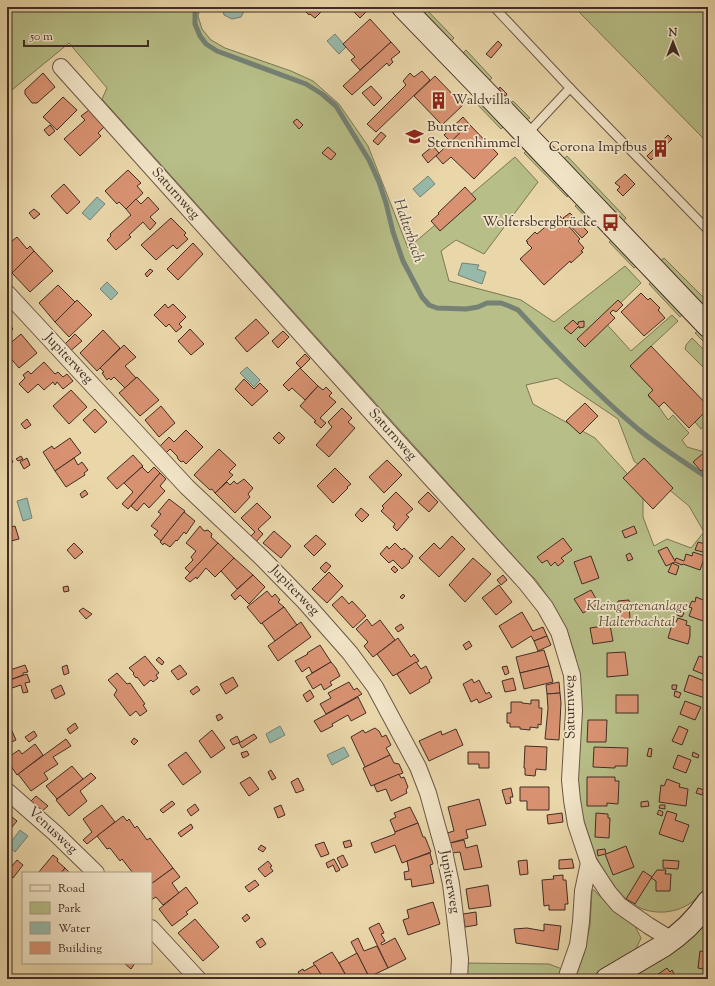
<svg xmlns="http://www.w3.org/2000/svg" width="715" height="986" viewBox="0 0 715 986" font-family="'Sorts Mill Goudy',serif">
<rect width="100%" height="100%" fill="#e9d6a9"/>
<filter id="stains"><feTurbulence type="fractalNoise" baseFrequency=".005" numOctaves="4"/><feColorMatrix values="0 0 0 0 .2 0 0 0 0 .09 0 0 0 0 .02 0 0 0 .5 -.17"/></filter>
<radialGradient id="worn" r=".72"><stop offset=".6" stop-color="#630" stop-opacity="0"/><stop offset="1" stop-color="#630" stop-opacity=".3"/></radialGradient>
<!-- green -->
<g fill="#b7be87" stroke="#7c7656" fill-rule="evenodd">
<path d="M7 7H200L198 16 202 29 211 40 225 48 291 71 313 81 339 104 368 146 408 248 515 157 538 182 484 254 456 240 441 251 449 281 521 300 554 322 625 266 641 283 603 320 631 351 672 315 678 321 630 366 653 390 648 396 659 407 668 420 673 415 689 433 682 440 687 447 708 453V881C706 885 704 889 702 892 690 909 666 916 646 910 642 909 638 907 635 905V904L626 899 616 888 607 875 596 857 581 812 578 777 582 713 581 693 575 655 567 630 552 603 536 580 525 569 102 99 107 88 69 43 7 94ZM557 378 618 419 634 461 689 506 704 532 691 548 667 539 654 546 643 517V491L595 438 533 404 526 385Z"/>
<polygon points="414,7 424,7 454,38 449,43"/>
<polygon points="575,7 708,7 708,146 702,137 581,14"/>
<polygon points="466,50 492,78 487,83 461,55"/>
<polygon points="480,101 504,126 501,129 477,104"/>
<polygon points="513,101 530,118 526,120 508,105"/>
<polygon points="527,150 569,194 567,197 524,153"/>
<polygon points="567,156 626,218 621,224 561,161"/>
<polygon points="578,203 596,222 593,225 575,206"/>
<polygon points="612,239 637,266 634,268 609,242"/>
<polygon points="664,258 708,302 701,308 658,263"/>
<polygon points="652,281 683,314 680,317 649,284"/>
<polygon points="699,330 708,340 708,346 695,333"/>
<polygon points="692,338 708,354 708,372 685,349 686,345"/>
<polygon points="708,409 708,423 701,429 695,422"/>
<polygon points="592,890 594,890 615,912 635,926 641,938 636,949 589,979 575,979 584,954 590,925"/>
<polygon points="708,915 708,979 621,979"/>
<polygon points="465,963 549,964 562,969 559,979 465,979"/>
</g>
<!-- water -->
<g fill="#97b9aa" stroke="#758175">
<polygon points="222,7 245,7 245,9 241,17 232,19 224,15"/>
<polygon points="335,34 346,47 339,54 327,41"/>
<polygon points="428,176 435,184 420,197 413,189"/>
<polygon points="97,197 105,204 90,220 82,213"/>
<polygon points="462,263 479,265 477,269 486,272 482,284 458,275"/>
<polygon points="107,282 118,293 111,300 100,289"/>
<polygon points="247,367 260,380 254,387 240,373"/>
<polygon points="27,498 32,518 23,521 17,501"/>
<polygon points="280,726 285,735 270,743 266,734"/>
<polygon points="344,747 349,756 332,765 327,755"/>
<polygon points="20,830 28,836 15,852 8,846"/>
</g>
<g fill="none" stroke-linecap="round" stroke-linejoin="round">
<!-- stream -->
<path stroke="#758175" stroke-width="5" d="M195 7V24L200 36 206 44 217 51 306 84 322 94 336 106 369 160 379 182 386 203 393 232 403 261 422 297 429 305 437 308 466 309 478 307 487 303H501L509 306 518 310C556 351 594 392 638 429 660 447 684 462 708 478"/>
</g>
<!-- building -->
<g fill="#d89271" stroke="#412d25">
<polygon points="301,7 326,7 315,18 310,14 309,15"/>
<polygon points="349,7 362,7 366,12 360,18"/>
<polygon points="370,19 391,42 360,70 351,60 355,57 343,44"/>
<polygon points="498,41 502,45 491,58 486,54"/>
<polygon points="391,42 400,52 391,59 393,62 389,66 387,63 352,95 343,86"/>
<polygon points="422,71 430,80 376,132 367,124 406,85 403,81 410,73 414,77"/>
<polygon points="43,73 55,87 37,103 32,103 25,94 25,90"/>
<polygon points="435,76 463,105 442,125 414,96"/>
<polygon points="371,86 382,98 374,106 362,93"/>
<polygon points="500,87 507,94 505,97 498,90"/>
<polygon points="63,97 77,110 57,130 43,117"/>
<polygon points="89,110 104,127 98,133 101,136 80,156 64,139 85,120 81,116"/>
<polygon points="463,117 469,124 451,142 444,135"/>
<polygon points="297,119 303,125 299,129 293,122"/>
<polygon points="469,124 498,154 474,179 451,157 443,164 436,156"/>
<polygon points="50,125 55,131 49,136 44,130"/>
<polygon points="381,132 386,136 378,145 373,141"/>
<polygon points="668,135 672,139 651,160 647,156"/>
<polygon points="7,144 11,148 7,152"/>
<polygon points="433,146 439,153 428,163 422,155"/>
<polygon points="328,147 336,154 331,160 322,153"/>
<polygon points="128,170 141,183 137,186 143,193 126,209 119,202 117,204 105,191"/>
<polygon points="625,174 635,184 623,196 617,190 620,187 615,183"/>
<polygon points="64,184 80,202 67,214 51,196"/>
<polygon points="465,187 476,199 440,231 431,221 439,214 438,213"/>
<polygon points="148,197 159,209 150,217 156,223 150,230 143,222 129,235 131,237 116,250 107,240 111,236 110,234 131,215 126,209 136,199 141,204"/>
<polygon points="34,209 40,214 34,219 29,213"/>
<polygon points="7,213 11,218 7,223"/>
<polygon points="570,213 588,232 582,238 563,218"/>
<polygon points="559,215 580,239 578,241 584,248 581,251 583,252 571,263 570,261 544,285 520,259 532,248 527,243 528,242 526,241 535,232 537,234"/>
<polygon points="171,218 186,233 184,235 188,239 177,249 173,245 156,260 141,245"/>
<polygon points="17,237 27,249 30,246 34,251 12,273 7,269 7,245"/>
<polygon points="193,243 203,254 178,280 167,269"/>
<polygon points="34,251 53,271 30,292 12,273"/>
<polygon points="150,269 153,271 147,277 145,274"/>
<polygon points="58,285 75,302 55,322 39,303"/>
<polygon points="641,293 648,300 650,298 660,308 658,310 665,318 644,336 621,312"/>
<polygon points="77,300 92,315 69,337 55,322"/>
<polygon points="618,300 623,305 616,312 613,310 610,313 615,318 585,347 577,339"/>
<polygon points="165,304 168,308 173,304 186,317 179,324 182,327 176,332 169,324 166,327 154,315"/>
<polygon points="256,319 269,333 247,352 235,338"/>
<polygon points="573,320 578,325 578,322 584,321 584,327 579,328 579,326 571,334 564,328"/>
<polygon points="7,321 13,329 7,333"/>
<polygon points="190,329 204,344 191,355 178,341"/>
<polygon points="103,330 120,348 97,371 80,353"/>
<polygon points="283,331 289,337 278,348 272,341"/>
<polygon points="21,334 37,353 19,368 7,354 7,346"/>
<polygon points="75,334 82,341 69,352 63,346"/>
<polygon points="124,345 136,357 125,366 136,378 125,388 114,377 111,380 109,378 107,380 102,373 104,372 100,368"/>
<polygon points="651,346 708,406 708,409 689,428 664,402 659,407 648,395 653,390 630,366"/>
<polygon points="305,354 310,359 301,368 296,363"/>
<polygon points="44,362 55,374 58,372 63,377 67,374 73,381 63,389 57,382 55,385 53,382 44,390 38,384 28,393 19,384 25,378 23,375 28,371 31,374"/>
<polygon points="300,368 318,386 305,400 292,388 289,391 283,385"/>
<polygon points="137,377 159,400 140,416 119,393"/>
<polygon points="244,379 254,389 260,383 268,391 252,406 235,389"/>
<polygon points="318,386 323,390 326,387 332,393 329,396 336,402 320,418 326,423 321,428 314,422 316,421 300,406"/>
<polygon points="71,390 87,407 69,424 53,406"/>
<polygon points="585,403 598,416 580,434 566,421"/>
<polygon points="161,406 175,423 159,437 145,420"/>
<polygon points="342,408 352,418 348,422 355,428 329,457 316,445 332,427 328,422"/>
<polygon points="95,409 107,422 95,433 83,420"/>
<polygon points="27,419 31,425 25,429 21,424"/>
<polygon points="186,430 203,447 186,464 183,461 181,462 178,459 177,456 170,449 165,454 159,447 169,437 174,442"/>
<polygon points="279,432 285,438 279,444 273,438"/>
<polygon points="70,438 81,453 55,471 43,452 52,446 54,449"/>
<polygon points="219,449 236,465 229,472 233,475 215,493 212,489 210,490 194,475"/>
<polygon points="706,451 708,453 707,475 703,470 701,471 693,462"/>
<polygon points="133,455 143,466 117,489 107,478"/>
<polygon points="21,456 23,459 18,461 16,459"/>
<polygon points="10,457 13,462 9,463 7,458"/>
<polygon points="27,458 30,465 24,469 20,462"/>
<polygon points="74,458 78,465 82,462 88,470 84,473 85,475 66,487 55,471"/>
<polygon points="644,458 673,488 653,509 623,478"/>
<polygon points="387,460 402,475 384,493 369,477"/>
<polygon points="142,467 148,473 154,467 160,473 128,509 122,504 133,492 124,483"/>
<polygon points="335,468 351,484 347,487 348,488 333,503 317,486"/>
<polygon points="160,473 166,479 160,486 165,491 149,508 144,503 137,511 131,506"/>
<polygon points="244,479 253,488 248,494 250,497 235,513 215,493 227,482 230,485 234,481 237,484"/>
<polygon points="85,490 88,494 82,498 80,494"/>
<polygon points="396,492 413,509 406,515 409,517 397,531 393,527 395,524 381,511 384,508 382,506"/>
<polygon points="428,492 438,502 429,512 418,502"/>
<polygon points="169,499 185,511 161,541 154,535 158,531 151,526 161,514 158,512"/>
<polygon points="257,503 271,517 258,529 263,534 254,544 248,539 255,532 241,518"/>
<polygon points="361,508 369,515 362,522 355,515"/>
<polygon points="184,512 195,521 186,534 184,532 177,541 176,540 170,547 164,543 163,545 160,542"/>
<polygon points="15,526 19,539 7,542 7,528"/>
<polygon points="200,526 204,531 208,530 212,534 211,537 218,543 190,573 185,568 193,560 191,557 196,551 186,543"/>
<polygon points="634,526 637,533 625,538 622,531"/>
<polygon points="274,531 291,546 281,558 263,543"/>
<polygon points="316,535 326,544 314,556 304,546"/>
<polygon points="452,536 465,549 439,577 419,558 434,543 440,549"/>
<polygon points="563,538 572,550 561,558 564,561 558,566 555,562 551,566 547,560 542,563 537,557"/>
<polygon points="698,542 705,544 703,552 695,550"/>
<polygon points="74,543 83,552 75,559 67,550"/>
<polygon points="218,543 234,558 215,577 206,568 197,579 196,577 190,582 185,578"/>
<polygon points="395,543 402,550 404,548 413,556 409,561 410,562 402,569 393,560 389,563 380,554 387,546 389,549"/>
<polygon points="667,547 675,561 676,558 684,561 686,554 692,556 693,552 705,556 700,570 683,564 682,565 675,562 666,566 658,551"/>
<polygon points="630,553 633,559 628,561 626,555"/>
<polygon points="591,556 599,578 582,584 574,562"/>
<polygon points="234,558 253,575 237,589 221,571"/>
<polygon points="473,558 491,574 465,602 449,585"/>
<polygon points="326,562 331,566 325,573 320,568"/>
<polygon points="672,563 679,566 676,575 668,572"/>
<polygon points="394,566 398,570 395,573 391,569"/>
<polygon points="329,572 343,586 327,603 312,589"/>
<polygon points="253,575 265,587 249,604 240,595 235,600 231,595"/>
<polygon points="503,575 507,580 501,585 497,580"/>
<polygon points="499,585 512,602 496,615 482,598"/>
<polygon points="68,586 69,591 64,592 63,587"/>
<polygon points="591,590 599,604 583,613 574,599"/>
<polygon points="267,591 272,597 275,594 280,600 278,602 284,607 261,624 247,607"/>
<polygon points="403,594 405,596 402,599 400,597"/>
<polygon points="342,596 349,604 352,601 366,616 353,628 332,605"/>
<polygon points="696,597 708,602 708,615 706,622 689,616 692,608 689,607 692,601 695,602"/>
<polygon points="629,600 630,620 619,620 618,601"/>
<polygon points="284,607 297,625 275,641 262,623"/>
<polygon points="83,608 92,614 86,619 79,611"/>
<polygon points="678,610 684,613 682,617 677,615"/>
<polygon points="522,612 533,631 543,627 547,636 534,641 531,636 512,648 499,626"/>
<polygon points="678,618 687,621 686,625 690,626 690,636 688,644 668,638 673,621 676,622"/>
<polygon points="367,619 372,626 380,620 395,640 373,657 364,646 368,642 356,629"/>
<polygon points="301,622 311,637 278,661 268,646"/>
<polygon points="401,624 404,628 398,632 395,628"/>
<polygon points="610,625 613,641 593,644 590,628"/>
<polygon points="547,636 551,645 538,651 534,641"/>
<polygon points="398,638 411,657 414,654 419,661 393,676 377,654"/>
<polygon points="469,641 472,646 466,650 463,645"/>
<polygon points="320,645 331,662 312,673 309,667 302,672 295,661 308,654 307,653"/>
<polygon points="544,650 549,666 520,673 516,657"/>
<polygon points="625,652 628,675 607,677 607,653"/>
<polygon points="145,656 159,673 156,675 158,678 153,682 151,680 144,686 137,677 136,678 133,674 134,673 129,668"/>
<polygon points="699,656 708,659 708,676 693,670"/>
<polygon points="159,657 164,662 162,665 156,660"/>
<polygon points="331,662 336,668 340,676 330,682 332,685 324,690 321,684 313,689 306,677"/>
<polygon points="416,662 421,669 426,666 432,678 429,680 430,682 410,694 397,674"/>
<polygon points="25,665 28,672 23,673 23,675 7,681 7,671"/>
<polygon points="67,665 69,673 64,675 62,667"/>
<polygon points="180,665 187,674 178,680 171,671"/>
<polygon points="507,666 509,673 505,675 502,667"/>
<polygon points="549,666 553,682 524,689 520,673"/>
<polygon points="117,673 127,684 130,683 145,704 143,705 147,711 140,716 136,711 130,716 114,695 117,690 108,680"/>
<polygon points="27,674 30,682 25,683 28,692 23,693 21,685 9,689 7,681"/>
<polygon points="689,675 707,682 705,687 708,688 708,699 684,691"/>
<polygon points="233,677 238,686 226,694 220,684"/>
<polygon points="513,678 516,690 505,692 502,681"/>
<polygon points="472,679 474,683 479,680 486,694 489,692 492,697 479,703 477,699 471,702 463,684"/>
<polygon points="349,682 354,690 357,688 362,694 326,714 320,704 331,698 328,693"/>
<polygon points="559,682 560,693 547,694 546,685"/>
<polygon points="61,685 65,694 55,699 51,690"/>
<polygon points="672,685 677,685 676,690 672,689"/>
<polygon points="197,686 200,690 193,695 190,691"/>
<polygon points="310,690 314,697 307,702 303,695"/>
<polygon points="675,691 681,693 679,698 674,696"/>
<polygon points="560,693 561,703 559,740 545,739 548,708 547,694"/>
<rect x="616" y="695" width="22" height="18"/>
<polygon points="358,697 366,713 351,721 348,715 332,724 333,726 321,732 314,721"/>
<polygon points="531,700 539,700 539,708 542,708 541,725 538,724 538,728 530,727 530,730 520,729 520,727 510,727 510,723 507,723 507,713 511,713 511,702 522,702 522,703 531,704"/>
<polygon points="685,701 701,707 695,720 680,714"/>
<polygon points="220,714 223,718 218,721 216,716"/>
<polygon points="7,720 16,740 7,744"/>
<polygon points="588,720 607,720 606,742 587,742"/>
<polygon points="75,723 78,728 70,734 67,729"/>
<polygon points="679,726 688,730 682,745 672,741"/>
<polygon points="375,728 379,731 382,737 386,735 391,745 386,748 390,755 365,767 351,737 363,730 365,733"/>
<polygon points="456,729 463,745 429,761 419,741 441,731 442,735"/>
<polygon points="212,730 225,748 211,758 199,741"/>
<polygon points="34,731 37,736 29,742 25,737"/>
<polygon points="254,734 257,738 242,748 239,743"/>
<polygon points="237,736 240,742 233,745 230,740"/>
<polygon points="134,738 138,741 134,745 131,742"/>
<polygon points="66,739 71,746 53,757 58,764 44,773 48,779 31,791 18,774"/>
<polygon points="35,744 43,755 17,775 7,760 7,758 19,750 22,754"/>
<polygon points="525,746 547,747 546,770 536,769 535,776 525,775 525,768 524,768"/>
<polygon points="594,747 628,748 627,766 615,766 615,768 593,767"/>
<polygon points="649,748 652,749 651,757 647,756"/>
<polygon points="247,751 249,755 243,758 241,753"/>
<polygon points="186,752 201,772 183,785 168,765"/>
<polygon points="468,752 489,752 489,768 479,768 479,764 468,764"/>
<polygon points="693,752 699,755 698,758 692,756"/>
<polygon points="390,755 394,763 399,764 403,773 371,786 363,768"/>
<polygon points="678,755 691,760 686,773 673,768"/>
<polygon points="72,766 83,779 57,799 46,786"/>
<polygon points="271,770 276,778 272,780 268,772"/>
<polygon points="91,773 96,778 80,791 87,801 69,816 56,800"/>
<polygon points="399,774 401,778 404,777 408,787 406,790 407,793 391,801 386,789 377,792 374,785"/>
<polygon points="250,777 259,789 249,796 240,783"/>
<polygon points="587,777 615,777 615,781 619,781 618,804 607,803 607,806 587,806"/>
<polygon points="298,778 304,790 296,793 291,782"/>
<polygon points="667,779 680,784 679,787 688,789 686,806 659,802 661,785 664,786"/>
<polygon points="520,787 549,787 549,810 527,810 527,801 520,801"/>
<polygon points="511,788 513,797 510,797 511,803 506,804 502,790"/>
<polygon points="698,788 704,790 702,795 696,793"/>
<polygon points="36,796 48,806 41,812 30,802"/>
<polygon points="479,799 486,825 466,830 468,838 450,843 447,833 454,831 448,807"/>
<polygon points="172,801 175,804 163,813 160,810"/>
<polygon points="648,801 649,806 641,807 641,802"/>
<polygon points="195,804 199,810 191,816 187,810"/>
<polygon points="102,805 115,822 87,844 83,840 92,832 83,819"/>
<polygon points="281,805 285,815 278,818 274,808"/>
<polygon points="660,805 665,805 665,809 659,808"/>
<polygon points="410,807 418,823 395,832 390,820 396,817 394,813"/>
<polygon points="659,810 663,812 662,816 657,814"/>
<polygon points="667,811 677,814 675,820 689,825 683,842 659,834"/>
<polygon points="7,813 17,821 7,833"/>
<polygon points="562,813 563,822 548,824 547,815"/>
<polygon points="596,813 608,814 608,818 610,818 609,838 595,837"/>
<polygon points="123,816 127,821 129,819 135,828 137,826 147,840 150,838 173,868 151,884 151,873 133,873 122,859 120,861 110,848 107,849 97,836"/>
<polygon points="418,823 423,837 425,837 431,852 402,863 395,845 375,853 371,843 395,834 395,832"/>
<polygon points="191,824 193,828 181,837 178,833"/>
<polygon points="350,840 352,846 345,848 343,842"/>
<polygon points="464,840 466,848 477,845 482,867 464,870 460,852 452,853 450,843"/>
<polygon points="324,842 329,854 321,857 315,845"/>
<polygon points="706,843 708,844 708,854 703,852"/>
<polygon points="261,845 266,848 263,852 258,849"/>
<polygon points="626,846 634,867 613,875 605,854 598,856 597,850 605,849 606,854"/>
<polygon points="430,853 433,864 430,865 434,883 412,887 411,879 405,880 404,872 409,871 407,861"/>
<polygon points="53,855 58,859 57,861 65,868 61,873 38,873"/>
<polygon points="343,855 348,865 342,868 337,858"/>
<polygon points="334,859 340,870 336,872 333,865 328,868 326,863"/>
<polygon points="572,859 574,868 559,869 559,860"/>
<polygon points="17,860 23,865 13,878 7,872"/>
<polygon points="527,860 528,874 520,875 518,861"/>
<polygon points="663,860 679,861 678,869 663,868"/>
<polygon points="268,861 272,866 270,867 273,871 265,877 258,869"/>
<polygon points="65,868 70,873 61,873"/>
<polygon points="173,868 180,877 172,883 179,893 163,905 156,897 151,900 151,884"/>
<polygon points="657,870 666,870 665,874 671,874 670,891 656,891 656,881 651,878"/>
<polygon points="643,871 652,877 635,904 626,899"/>
<polygon points="563,875 563,880 566,880 568,904 565,904 565,910 549,910 549,905 544,906 542,880 554,879 553,876"/>
<polygon points="255,880 259,885 249,892 245,887"/>
<polygon points="488,885 491,906 469,909 466,889"/>
<polygon points="186,887 198,903 186,912 188,914 172,926 159,909"/>
<polygon points="433,902 440,924 408,935 403,920 409,918 407,910"/>
<polygon points="476,912 477,925 465,927 463,914"/>
<polygon points="247,914 250,918 245,922 242,918"/>
<polygon points="195,919 219,947 203,961 178,933"/>
<polygon points="379,923 384,933 381,934 385,941 381,943 382,945 395,938 406,959 388,968 369,928"/>
<polygon points="544,924 561,926 558,950 516,943 514,929 527,928 544,931"/>
<polygon points="262,938 266,944 260,948 256,942"/>
<polygon points="358,938 364,951 377,946 388,968 369,977 351,942"/>
<polygon points="700,951 708,952 708,970 698,968"/>
<polygon points="332,952 339,963 348,979 324,979 313,963"/>
<polygon points="357,953 369,977 365,979 348,979 339,963"/>
<polygon points="124,963 135,963 131,969"/>
<polygon points="315,965 324,979 303,979 298,972 303,969 304,971"/>
<polygon points="667,968 670,972 672,970 674,974 672,976 674,979 651,979"/>
<polygon points="17,975 20,979 10,979"/>
</g>
<g fill="none" stroke-linecap="round" stroke-linejoin="round">
<defs>
<g id="lane">
<polyline points="494,7 570,88 708,230"/>
<polyline points="527,134 570,88"/>
</g>
<g id="street">
<polyline points="61,67 397,441 526,583 545,607 559,632 572,675 574,710 570,780 572,800 576,824 589,863 608,892 619,905 649,926 672,940"/>
<polyline points="7,293 187,487 261,557 305,602 350,653 375,687 418,767 428,793 437,826 443,847 451,884 454,908 460,959 459,979"/>
<polyline points="7,791 55,833 96,873"/>
<polyline points="151,928 198,979"/>
<polyline points="566,979 578,945 581,922 583,891 589,863"/>
</g>
<g id="secondary">
<polyline points="403,7 492,99 708,326"/>
<path d="M607 979 663 946C681 934 696 920 708 902"/>
</g>
</defs>
<!-- lane casing -->
<use href="#lane" stroke="#6b5746" stroke-width="10"/>
<!-- street casing -->
<use href="#street" stroke="#6b5746" stroke-width="18"/>
<!-- secondary casing -->
<use href="#secondary" stroke="#412d25" stroke-width="24"/>
<!-- lane -->
<use href="#lane" stroke="#f1e4c7" stroke-width="8"/>
<!-- street -->
<use href="#street" stroke="#f1e4c7" stroke-width="16"/>
<!-- secondary -->
<use href="#secondary" stroke="#f1e4c7" stroke-width="22"/>
</g>
<!-- icons -->
<defs>
<symbol id="building-bare" viewBox="-9 -9 18 18"><path d="M-4-6H4V6H1V3H-1V6H-4ZM-2.5-4.3h1.7v1.8h-1.7ZM.8-4.3h1.7v1.8H.8ZM-2.5-1h1.7V.8h-1.7ZM.8-1h1.7V.8H.8Z" fill="#8f2418" stroke="#f1e4c7" stroke-width="2.5" paint-order="stroke"/></symbol>
<symbol id="school-bare" viewBox="-9 -9 18 18"><path d="M0-5L7-2L0 1L-7-2ZM-4 1L0 2.5L4 1V4Q0 6-4 4Z" fill="#8f2418" stroke="#f1e4c7" stroke-width="2.5" paint-order="stroke"/></symbol>
<symbol id="bus-bare" viewBox="-9 -9 18 18"><path d="M-5-6H5V4H4V6H2V4H-2V6H-4V4H-5ZM-3.5-4V0h7V-4ZM-3.5 1.2v1.5H-2V1.2ZM2 1.2v1.5H3.5V1.2Z" fill="#8f2418" stroke="#f1e4c7" stroke-width="2.5" paint-order="stroke"/></symbol>
</defs>
<g fill-rule="evenodd">
<use href="#building-bare" x="426" y="88" width="25" height="25"/>
<use href="#school-bare" x="402" y="124" width="25" height="25"/>
<use href="#building-bare" x="648" y="136" width="25" height="25"/>
<use href="#bus-bare" x="598" y="210" width="25" height="25"/>
</g>
<g text-anchor="middle" dominant-baseline="central" stroke-width="3.5" stroke-linejoin="round" paint-order="stroke">
<!-- poi labels -->
<g font-size="14" fill="#412d25" stroke="#f1e4c7" text-anchor="start">
<text x="452" y="101">Waldvilla</text>
<text x="427" y="128">Bunter<tspan x="427" dy="16">Sternenhimmel</tspan></text>
<text x="647" y="148" text-anchor="end">Corona Impfbus</text>
<text x="597" y="223" text-anchor="end">Wolfersbergbrücke</text>
</g>
<!-- street labels -->
<g font-size="14" fill="#412d25" stroke="#f1e4c7">
<text transform="translate(175 194) rotate(48)">Saturnweg</text>
<text transform="translate(68 359) rotate(47)">Jupiterweg</text>
<text transform="translate(392 435) rotate(48)">Saturnweg</text>
<text transform="translate(294 591) rotate(46)">Jupiterweg</text>
<text transform="translate(571 707) rotate(-91)">Saturnweg</text>
<text transform="translate(52 831) rotate(43)">Venusweg</text>
<text transform="translate(449 882) rotate(80)">Jupiterweg</text>
</g>
<!-- park labels -->
<g font-size="14" font-style="italic" fill="#594a39" stroke="#f1e4c7">
<text x="637" y="607">Kleingartenanlage<tspan x="637" dy="16">Halterbachtal</tspan></text>
</g>
<!-- water labels -->
<g font-size="15" font-style="italic" fill="#524940" stroke="#f1e4c7">
<text transform="translate(408 231) rotate(71)">Halterbach</text>
</g>
</g>
<!-- margin -->
<rect width="715" height="986" fill="none" stroke="#e9d6a9" stroke-width="24"/>
<rect x="8" y="8" width="699" height="970" fill="none" stroke="#412d25" stroke-width="2"/>
<rect x="12" y="12" width="691" height="962" fill="none" stroke="#412d25"/>
<!-- legend -->
<rect x="22" y="872" width="130" height="92" fill="#f1e4c7" stroke="#ab9b86"/>
<rect x="30" y="885" width="20" height="6" fill="#f1e4c7" stroke="#ab9b86"/>
<text x="58" y="892" font-size="12" fill="#412d25">Road</text>
<rect x="30" y="902" width="20" height="12" fill="#b7be87" stroke="#ab9b86"/>
<text x="58" y="912" font-size="12" fill="#412d25">Park</text>
<rect x="30" y="922" width="20" height="12" fill="#97b9aa" stroke="#ab9b86"/>
<text x="58" y="932" font-size="12" fill="#412d25">Water</text>
<rect x="30" y="942" width="20" height="12" fill="#d89271" stroke="#ab9b86"/>
<text x="58" y="952" font-size="12" fill="#412d25">Building</text>
<!-- north arrow -->
<g transform="translate(673 42)" stroke="#f1e4c7" stroke-width="3" paint-order="stroke">
<path d="M0-3L7 15L0 10L-7 15Z" fill="#412d25"/>
<text y="-6" font-size="11" font-weight="bold" text-anchor="middle" fill="#412d25">N</text>
</g>
<!-- scale -->
<path d="M24 40v6h124v-6" fill="none" stroke="#412d25" stroke-width="2"/>
<text x="30" y="40" font-size="12" fill="#412d25" stroke="#f1e4c7" stroke-width="3" paint-order="stroke">50 m</text>
<rect width="100%" height="100%" filter="url(#stains)"/>
<rect width="100%" height="100%" fill="url(#worn)"/>
</svg>
